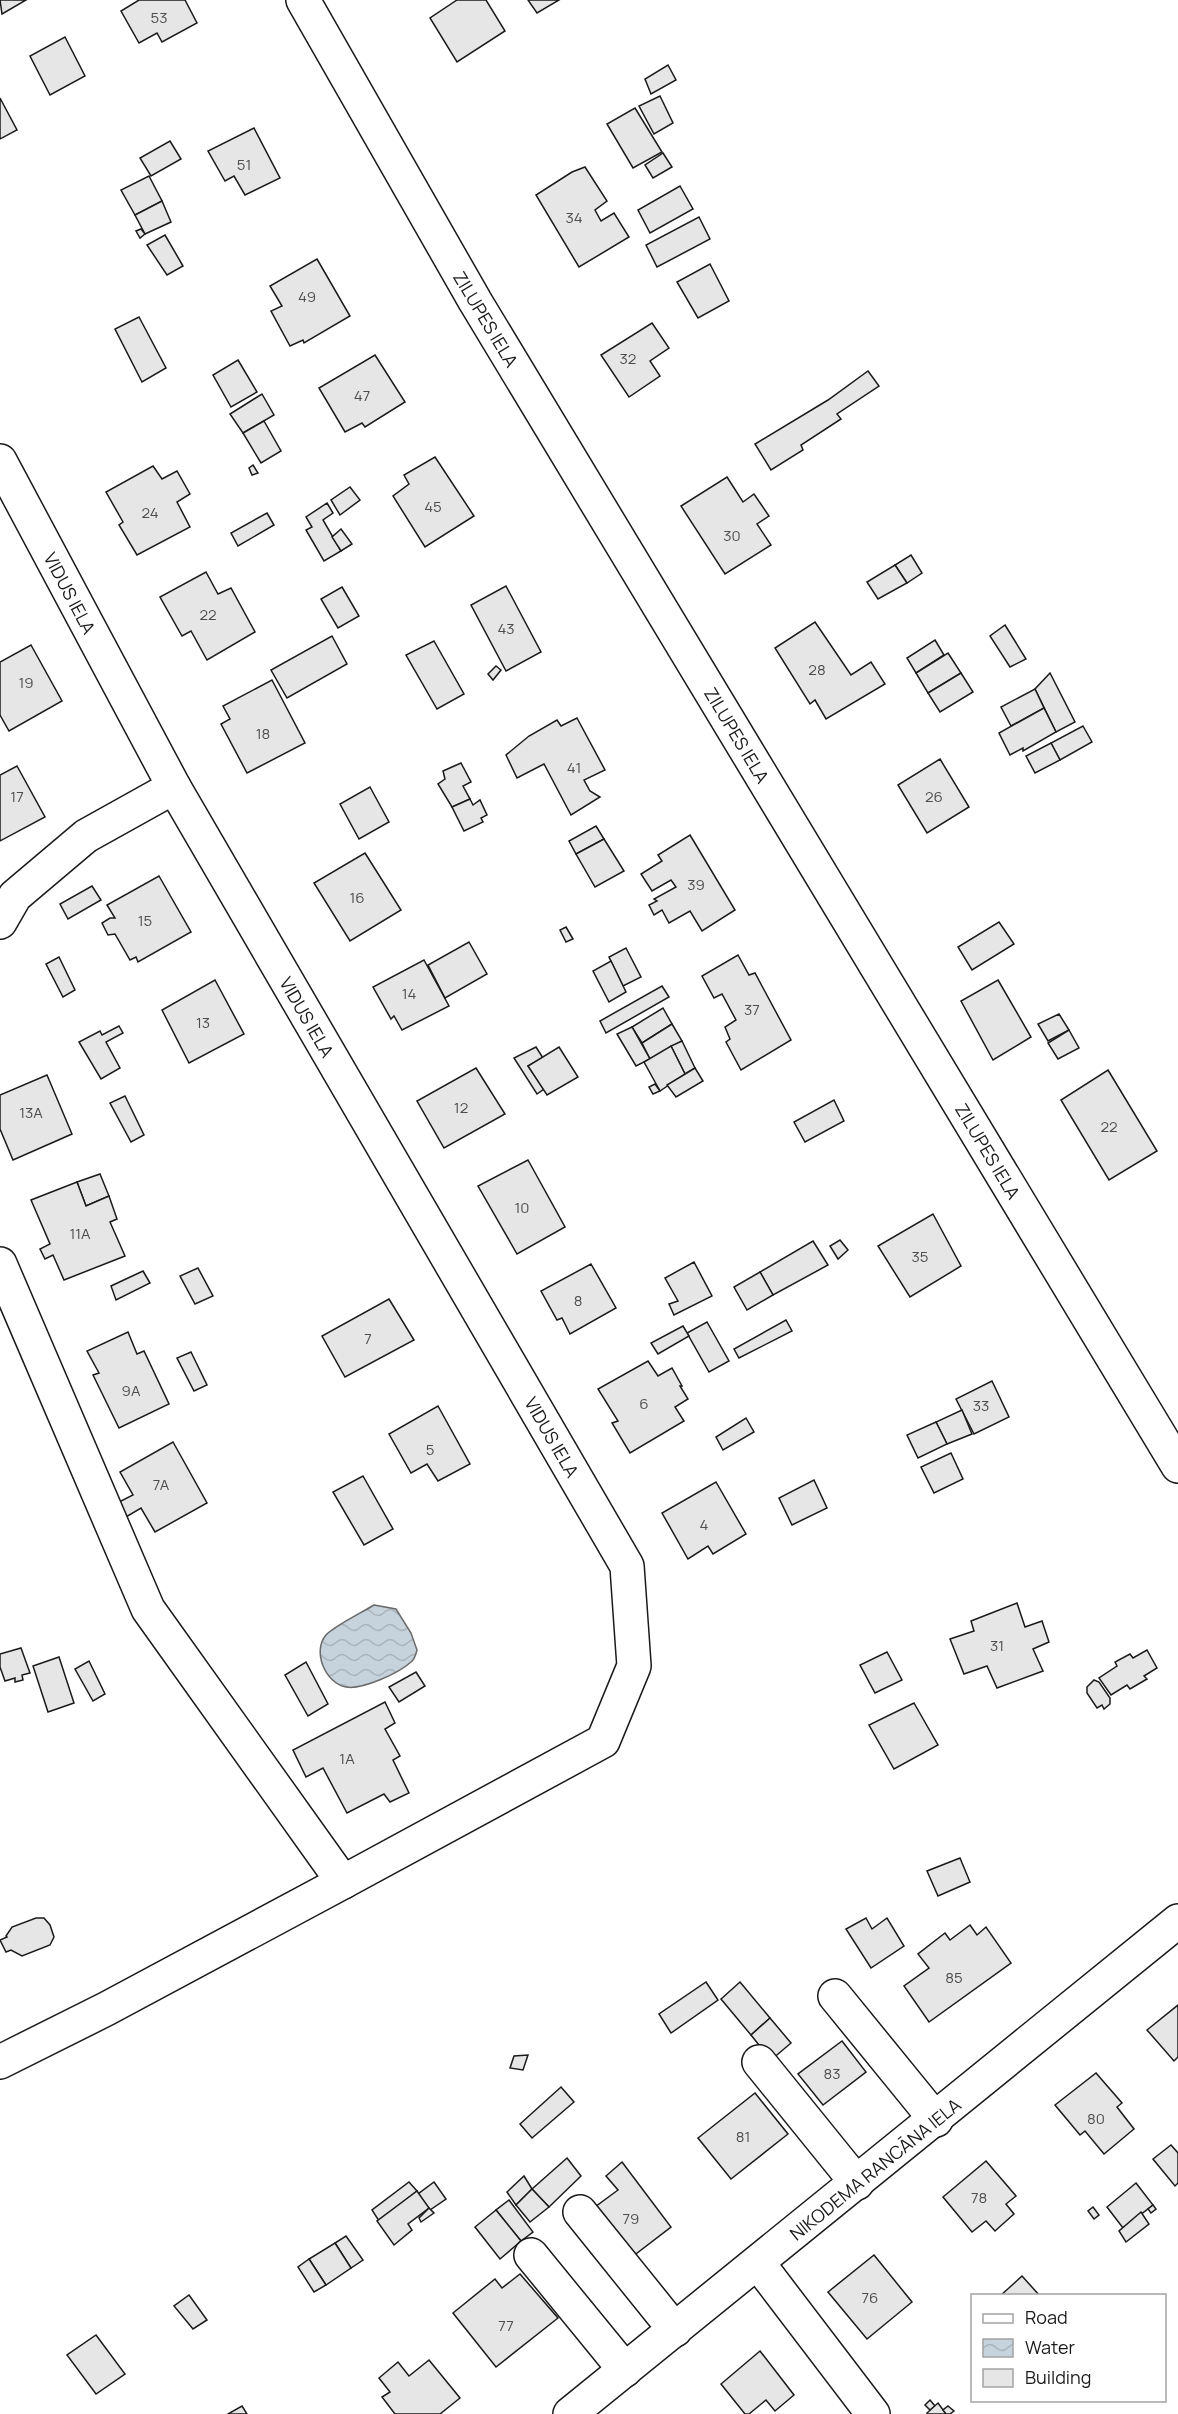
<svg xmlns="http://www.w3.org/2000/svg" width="1178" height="2414" viewBox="0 0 1178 2414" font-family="Manrope,sans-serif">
<defs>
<pattern id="water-waves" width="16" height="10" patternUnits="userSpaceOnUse" patternTransform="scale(1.5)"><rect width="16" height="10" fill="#c6d2dc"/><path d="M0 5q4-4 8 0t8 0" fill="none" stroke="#aab4bc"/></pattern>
</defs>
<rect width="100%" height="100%" fill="#fff"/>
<!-- water -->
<path fill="url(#water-waves)" stroke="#6a6a6a" stroke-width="1.5" d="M374 1605 396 1609 411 1633 417 1650C416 1654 414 1660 411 1662 399 1673 362 1690 346 1687 325 1683 312 1651 326 1635 334 1626 363 1612 374 1605Z"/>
<!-- building -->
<g fill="#e6e6e6" stroke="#1a1a1a" stroke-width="1.5">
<polygon points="0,0 26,0 2,14"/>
<polygon points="139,0 185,0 197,23 162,42 157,33 139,43 121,11"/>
<polygon points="457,0 486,0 505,31 457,62 430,18"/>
<polygon points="528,0 559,0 537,13"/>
<polygon points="65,37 85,76 50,95 30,56"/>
<polygon points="668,65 676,80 651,94 645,79"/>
<polygon points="660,96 673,123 654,134 639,106"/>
<polygon points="0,98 17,130 0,139"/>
<polygon points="635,108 662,152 633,168 607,124"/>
<polygon points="254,128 280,178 245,195 234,176 225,181 208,151"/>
<polygon points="170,141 181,159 151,176 140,158"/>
<polygon points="663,153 672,167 653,178 645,165"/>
<polygon points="585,167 607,201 595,210 601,221 614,213 629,237 579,267 536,195 572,172"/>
<polygon points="149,176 162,201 135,215 121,190"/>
<polygon points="680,186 693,209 650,233 638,210"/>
<polygon points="162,201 171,222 145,234 135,215"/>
<polygon points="699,217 710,239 657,267 646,245"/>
<polygon points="141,229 145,234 140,238 136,231"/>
<polygon points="165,235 183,266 167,275 147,245"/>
<polygon points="317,259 350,316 304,343 303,340 290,346 271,311 282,306 270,286"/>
<polygon points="710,264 729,301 698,318 677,282"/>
<polygon points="139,317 166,368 142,382 115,329"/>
<polygon points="652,323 669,348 650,361 660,376 629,397 601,355"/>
<polygon points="375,355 405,402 365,427 362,423 345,432 319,388"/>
<polygon points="238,360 257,392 231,407 213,375"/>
<polygon points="868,371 879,386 837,414 841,419 801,445 803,450 771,470 755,444 828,400"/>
<polygon points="262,394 274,415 243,433 230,414"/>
<polygon points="264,421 281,451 261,463 243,433"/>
<polygon points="435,457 474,516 425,547 393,496 409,484 404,475"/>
<polygon points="253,465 258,473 252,475 249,468"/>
<polygon points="153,466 162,479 177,471 190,494 177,502 190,527 137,555 119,525 123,522 106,492"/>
<polygon points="727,477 743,502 754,494 769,516 757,524 771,545 725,574 681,506"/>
<polygon points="350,487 360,500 340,515 331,500"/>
<polygon points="327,503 333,513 323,520 341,551 324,561 306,530 312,527 306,517"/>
<polygon points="267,513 274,525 238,546 231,533"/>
<polygon points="341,529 352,544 341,551 332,537"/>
<polygon points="911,555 922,573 907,583 895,565"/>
<polygon points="895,565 907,583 878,599 867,582"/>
<polygon points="206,572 218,594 231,588 255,632 207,660 191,631 182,636 160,597"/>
<polygon points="506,586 541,652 506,671 471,605"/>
<polygon points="342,587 359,616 338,628 321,599"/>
<polygon points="815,622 851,675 871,662 885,684 826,719 815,700 810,704 775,648"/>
<polygon points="1005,625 1026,659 1010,667 990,636"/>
<polygon points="332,636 347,664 287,698 271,670"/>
<polygon points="935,640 944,655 916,673 907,658"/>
<polygon points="434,641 464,694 437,709 406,655"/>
<polygon points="31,645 62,701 9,731 0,715 0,662"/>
<polygon points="948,653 961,673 928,693 916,673"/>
<polygon points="496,666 501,670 493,680 488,674"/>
<polygon points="961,673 973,692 940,712 928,693"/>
<polygon points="1050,673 1075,722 1056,732 1035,689"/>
<polygon points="272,680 305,743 247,773 221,724 230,719 223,706"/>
<polygon points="1035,689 1044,708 1011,726 1001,707"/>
<polygon points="1044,708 1056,732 1023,751 1023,748 1010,755 999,733"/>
<polygon points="577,718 605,770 584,780 590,791 600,797 571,815 544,764 517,778 506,755 529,736 557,720 561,726"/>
<polygon points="1083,726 1092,742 1060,760 1051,743"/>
<polygon points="1051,743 1060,760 1035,773 1026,756"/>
<polygon points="940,759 969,807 927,833 898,785"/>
<polygon points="461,763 471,782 463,786 470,799 452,807 438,784 445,779 443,771"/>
<polygon points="17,766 45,817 0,841 0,775"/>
<polygon points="370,787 389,822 359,839 340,804"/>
<polygon points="470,799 473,805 480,800 487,815 481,818 483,822 464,831 452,807"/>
<polygon points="596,826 604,839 576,854 569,841"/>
<polygon points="690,835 735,910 702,931 690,911 669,923 662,910 654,915 649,905 657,901 654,899 676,887 671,880 652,891 641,874 662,861 658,855"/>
<polygon points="604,839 624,871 595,887 576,854"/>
<polygon points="365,853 401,910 350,941 314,883"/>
<polygon points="159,876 191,932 138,962 136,957 130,960 115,934 108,935 102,923 110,918 115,918 107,905"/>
<polygon points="92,886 101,900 68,919 60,904"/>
<polygon points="999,922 1014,944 972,970 958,947"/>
<polygon points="566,927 573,939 566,942 560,930"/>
<polygon points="469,942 487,974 445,998 428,965"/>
<polygon points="626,948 641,977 623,986 609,957"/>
<polygon points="738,955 749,975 755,973 791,1040 741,1070 726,1042 730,1039 725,1027 736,1020 722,994 714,998 702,976"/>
<polygon points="59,957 75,990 63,997 46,964"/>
<polygon points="424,960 449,1006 402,1030 394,1016 391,1019 373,987"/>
<polygon points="611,961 626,992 609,1002 593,971"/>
<polygon points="215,980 244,1034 189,1063 162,1010"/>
<polygon points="998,980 1031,1037 993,1060 961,1001"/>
<polygon points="662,986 669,997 606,1033 600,1021"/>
<polygon points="663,1008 672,1024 642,1043 632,1027"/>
<polygon points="1059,1014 1069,1030 1048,1041 1038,1024"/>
<polygon points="672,1024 682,1041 650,1059 642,1043"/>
<polygon points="119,1026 123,1033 106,1042 120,1068 101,1079 79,1042 100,1031 102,1035"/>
<polygon points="632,1027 650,1059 636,1066 617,1034"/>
<polygon points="1069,1030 1079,1048 1058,1059 1048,1043"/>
<polygon points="682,1041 695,1068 685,1074 671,1046"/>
<polygon points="671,1046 685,1074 660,1091 644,1062"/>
<polygon points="536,1047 543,1058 528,1066 544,1089 537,1094 514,1058"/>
<polygon points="559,1047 578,1077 547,1095 528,1066"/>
<polygon points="476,1068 505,1114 444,1148 417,1101"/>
<polygon points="695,1068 703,1081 676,1097 667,1085"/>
<polygon points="1108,1070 1157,1151 1109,1180 1061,1100"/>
<polygon points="47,1075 72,1134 13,1160 0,1129 0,1095"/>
<polygon points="655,1084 660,1091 653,1094 649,1087"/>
<polygon points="125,1096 144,1135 131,1142 110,1103"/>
<polygon points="834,1100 844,1121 805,1142 794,1122"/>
<polygon points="528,1160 565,1227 517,1254 478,1186"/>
<polygon points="100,1174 109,1196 86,1206 77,1182"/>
<polygon points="77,1182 86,1206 109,1196 117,1219 110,1222 125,1256 64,1280 53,1255 45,1259 40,1249 50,1244 31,1200"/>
<polygon points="933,1214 961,1266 910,1297 878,1246"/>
<polygon points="840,1240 848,1250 838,1259 830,1246"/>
<polygon points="813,1241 828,1265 773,1295 760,1272"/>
<polygon points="694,1262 712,1296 674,1315 669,1304 678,1301 665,1278"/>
<polygon points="591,1264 616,1308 570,1334 562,1318 557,1320 541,1291"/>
<polygon points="198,1268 213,1296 195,1304 180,1276"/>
<polygon points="143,1271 150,1283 116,1300 111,1286"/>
<polygon points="760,1272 773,1295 747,1310 734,1287"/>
<polygon points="389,1299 414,1340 345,1377 322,1336"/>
<polygon points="786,1320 792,1331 739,1358 734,1349"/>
<polygon points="707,1322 729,1361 709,1372 687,1333"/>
<polygon points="683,1326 689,1336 658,1354 651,1343"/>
<polygon points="128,1332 137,1354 144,1351 169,1404 119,1428 93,1375 99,1373 87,1351"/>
<polygon points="191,1352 207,1385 194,1391 177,1358"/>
<polygon points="648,1361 658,1376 672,1368 682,1386 680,1386 688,1399 675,1407 684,1421 630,1453 612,1423 618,1421 598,1389"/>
<polygon points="992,1381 1009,1417 974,1434 956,1399"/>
<polygon points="438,1406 470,1464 438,1481 427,1464 411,1473 389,1434"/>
<polygon points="962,1410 972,1434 947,1444 936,1422"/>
<polygon points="746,1418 754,1432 723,1450 716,1437"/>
<polygon points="936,1422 947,1444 918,1458 907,1435"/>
<polygon points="173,1442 207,1503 155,1532 141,1508 126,1517 117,1503 133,1495 120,1472"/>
<polygon points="951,1453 963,1479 934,1493 921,1467"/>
<polygon points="363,1476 393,1529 364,1545 333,1492"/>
<polygon points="814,1480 827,1508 792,1525 779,1498"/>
<polygon points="716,1482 746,1534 713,1554 708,1546 688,1559 662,1513"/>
<polygon points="1017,1603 1025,1627 1042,1621 1049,1642 1033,1649 1043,1671 997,1688 987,1666 964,1674 950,1639 974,1631 971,1621"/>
<polygon points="21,1648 30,1673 22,1675 23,1680 15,1682 15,1678 5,1681 0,1667 0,1654"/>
<polygon points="1147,1650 1157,1668 1144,1676 1147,1679 1130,1689 1127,1685 1111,1695 1099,1678 1117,1666 1115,1662 1130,1654 1133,1658"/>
<polygon points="887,1652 902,1680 875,1693 860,1665"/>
<polygon points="59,1657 74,1703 48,1712 33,1666"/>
<polygon points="89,1661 105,1694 93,1701 75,1669"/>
<polygon points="306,1662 328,1704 308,1716 285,1675"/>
<polygon points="416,1672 425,1686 399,1702 389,1687"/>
<polygon points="1094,1680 1099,1682 1110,1698 1110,1704 1104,1709 1102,1705 1097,1708 1087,1693 1087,1687"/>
<polygon points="385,1702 395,1723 385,1729 400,1756 393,1760 409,1793 390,1802 384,1794 347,1813 323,1768 306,1777 293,1750"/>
<polygon points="914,1703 938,1745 894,1769 869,1725"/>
<polygon points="960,1858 970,1882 938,1896 927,1871"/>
<polygon points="36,1918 44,1918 50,1925 54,1937 50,1945 22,1956 11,1950 6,1952 0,1940 7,1937 6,1936 12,1927"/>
<polygon points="866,1918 872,1929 887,1918 904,1946 871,1968 846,1929"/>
<polygon points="970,1925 977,1935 986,1927 1011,1963 929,2022 904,1986 929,1968 918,1954 945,1933 950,1940"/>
<polygon points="706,1982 718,2000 671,2033 659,2014"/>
<polygon points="740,1982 770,2018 751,2035 721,1999"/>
<polygon points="1178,2005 1178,2057 1174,2061 1147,2030"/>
<polygon points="770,2018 791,2043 771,2060 751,2035"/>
<polygon points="842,2041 866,2072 823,2105 798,2074"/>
<polygon points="528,2055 523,2070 510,2068 514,2056"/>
<polygon points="1096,2073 1122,2103 1117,2107 1134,2129 1104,2154 1085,2131 1080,2135 1055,2105"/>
<polygon points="561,2087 574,2102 532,2138 520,2124"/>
<polygon points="755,2093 788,2134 731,2179 698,2138"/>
<polygon points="1171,2145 1178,2153 1178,2183 1175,2186 1153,2159"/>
<polygon points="567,2158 581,2176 549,2207 532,2189"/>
<polygon points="986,2161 1016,2196 1006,2204 1014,2214 995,2231 986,2221 972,2232 943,2197"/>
<polygon points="622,2162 671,2227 628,2260 591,2210 618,2190 606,2176"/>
<polygon points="524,2176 532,2189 516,2205 507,2192"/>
<polygon points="409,2182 417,2191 379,2221 372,2210"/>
<polygon points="434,2182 446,2199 430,2210 418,2194"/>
<polygon points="1136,2183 1153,2205 1123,2228 1107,2207"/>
<polygon points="532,2189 549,2207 530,2222 516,2205"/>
<polygon points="417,2191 429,2208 408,2224 412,2230 394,2245 377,2221"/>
<polygon points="509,2200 533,2232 521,2241 496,2210"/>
<polygon points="1153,2205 1156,2209 1151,2213 1148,2209"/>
<polygon points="1093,2207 1099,2215 1094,2219 1088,2211"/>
<polygon points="429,2208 434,2213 421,2222 419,2218"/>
<polygon points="496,2210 521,2241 500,2259 475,2227"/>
<polygon points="1141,2212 1149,2224 1126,2242 1119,2231"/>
<polygon points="346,2236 363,2260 351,2268 335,2243"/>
<polygon points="335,2243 351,2268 326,2285 309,2259"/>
<polygon points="874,2255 912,2302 867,2339 828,2292"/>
<polygon points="309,2259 326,2285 314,2292 298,2267"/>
<polygon points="520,2274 558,2318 496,2367 453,2313 495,2279 502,2288"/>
<polygon points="1022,2276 1040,2296 1000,2296 1010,2287"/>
<polygon points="189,2295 207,2320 193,2329 174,2306"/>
<polygon points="96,2335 125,2374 96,2394 67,2355"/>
<polygon points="760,2351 794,2395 775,2411 766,2400 749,2414 745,2414 721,2384"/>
<polygon points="429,2360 460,2398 440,2414 395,2414 382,2397 390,2392 379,2378 398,2362 409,2376"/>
<polygon points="930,2400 935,2406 930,2410 925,2405"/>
<polygon points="938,2403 946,2414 927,2414 927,2413"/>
<polygon points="242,2406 247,2414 228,2414"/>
<polygon points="948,2406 954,2411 950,2414 946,2414 943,2410"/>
</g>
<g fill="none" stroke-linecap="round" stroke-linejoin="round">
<defs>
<g id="minor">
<polyline points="0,461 174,787 627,1566 634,1666 603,1741 343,1882 106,2009 0,2062"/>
<polyline points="0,922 15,896 86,836 174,787"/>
<polyline points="0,1264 148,1609 343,1882"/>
<polyline points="835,1996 936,2120"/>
<polyline points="759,2062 857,2183"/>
<polyline points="580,2212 675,2330"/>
<polyline points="531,2255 625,2370"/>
<polyline points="758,2263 873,2414"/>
<polyline points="570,2414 1178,1921"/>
</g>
<polyline id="major" points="303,0 475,301 1178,1466"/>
</defs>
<!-- minor casing -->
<use href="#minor" stroke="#1a1a1a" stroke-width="36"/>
<!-- major casing -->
<use href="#major" stroke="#1a1a1a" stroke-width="36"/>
<!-- minor -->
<use href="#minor" stroke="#fff" stroke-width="33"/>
<!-- major -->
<use href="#major" stroke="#fff" stroke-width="33"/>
</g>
<g text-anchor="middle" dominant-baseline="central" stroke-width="4.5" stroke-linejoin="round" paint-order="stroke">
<!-- number labels -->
<g font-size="15" fill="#4d4d4d">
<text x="159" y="17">53</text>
<text x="244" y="164">51</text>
<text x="574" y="217">34</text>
<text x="307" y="296">49</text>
<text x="628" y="358">32</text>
<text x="362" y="395">47</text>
<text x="433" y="506">45</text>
<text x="150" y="512">24</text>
<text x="732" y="535">30</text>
<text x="208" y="614">22</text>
<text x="506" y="628">43</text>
<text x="817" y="669">28</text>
<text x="26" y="682">19</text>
<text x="263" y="733">18</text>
<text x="574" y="767">41</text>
<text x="17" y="796">17</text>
<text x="934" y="796">26</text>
<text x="696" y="884">39</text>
<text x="357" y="897">16</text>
<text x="145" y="920">15</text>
<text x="409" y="993">14</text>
<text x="752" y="1009">37</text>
<text x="203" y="1022">13</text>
<text x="461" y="1107">12</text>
<text x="31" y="1112">13A</text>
<text x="1109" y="1126">22</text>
<text x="522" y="1207">10</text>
<text x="80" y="1233">11A</text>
<text x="920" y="1256">35</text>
<text x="578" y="1300">8</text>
<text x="368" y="1338">7</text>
<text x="131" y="1390">9A</text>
<text x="644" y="1403">6</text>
<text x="981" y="1405">33</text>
<text x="430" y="1449">5</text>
<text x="161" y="1484">7A</text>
<text x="704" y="1524">4</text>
<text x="997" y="1645">31</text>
<text x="347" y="1758">1A</text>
<text x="954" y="1977">85</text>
<text x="832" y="2073">83</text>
<text x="1096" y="2118">80</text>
<text x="743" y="2136">81</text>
<text x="979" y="2197">78</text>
<text x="631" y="2218">79</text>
<text x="870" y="2297">76</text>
<text x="506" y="2325">77</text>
</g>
<!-- street labels -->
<g font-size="18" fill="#1a1a1a" stroke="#fff">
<text transform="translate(486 319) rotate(59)">ZILUPES IELA</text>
<text transform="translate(70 593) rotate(62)">VIDUS IELA</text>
<text transform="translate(737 735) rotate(59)">ZILUPES IELA</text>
<text transform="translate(307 1017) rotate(60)">VIDUS IELA</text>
<text transform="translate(988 1151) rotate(59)">ZILUPES IELA</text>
<text transform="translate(552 1437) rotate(60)">VIDUS IELA</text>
<text transform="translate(875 2169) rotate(-39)">NIKODEMA RANCĀNA IELA</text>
</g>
</g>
<!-- legend -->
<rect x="971" y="2294" width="195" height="108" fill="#ffffff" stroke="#a3a3a3" stroke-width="1.5"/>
<rect x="983" y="2314" width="30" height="9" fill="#ffffff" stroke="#a3a3a3" stroke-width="1.5"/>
<text x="1025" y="2324" font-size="18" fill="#1a1a1a">Road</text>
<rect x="983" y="2339" width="30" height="18" fill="url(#water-waves)" stroke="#a3a3a3" stroke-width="1.5"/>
<text x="1025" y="2354" font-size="18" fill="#1a1a1a">Water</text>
<rect x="983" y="2369" width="30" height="18" fill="#e6e6e6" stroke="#a3a3a3" stroke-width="1.5"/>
<text x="1025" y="2384" font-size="18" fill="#1a1a1a">Building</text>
</svg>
